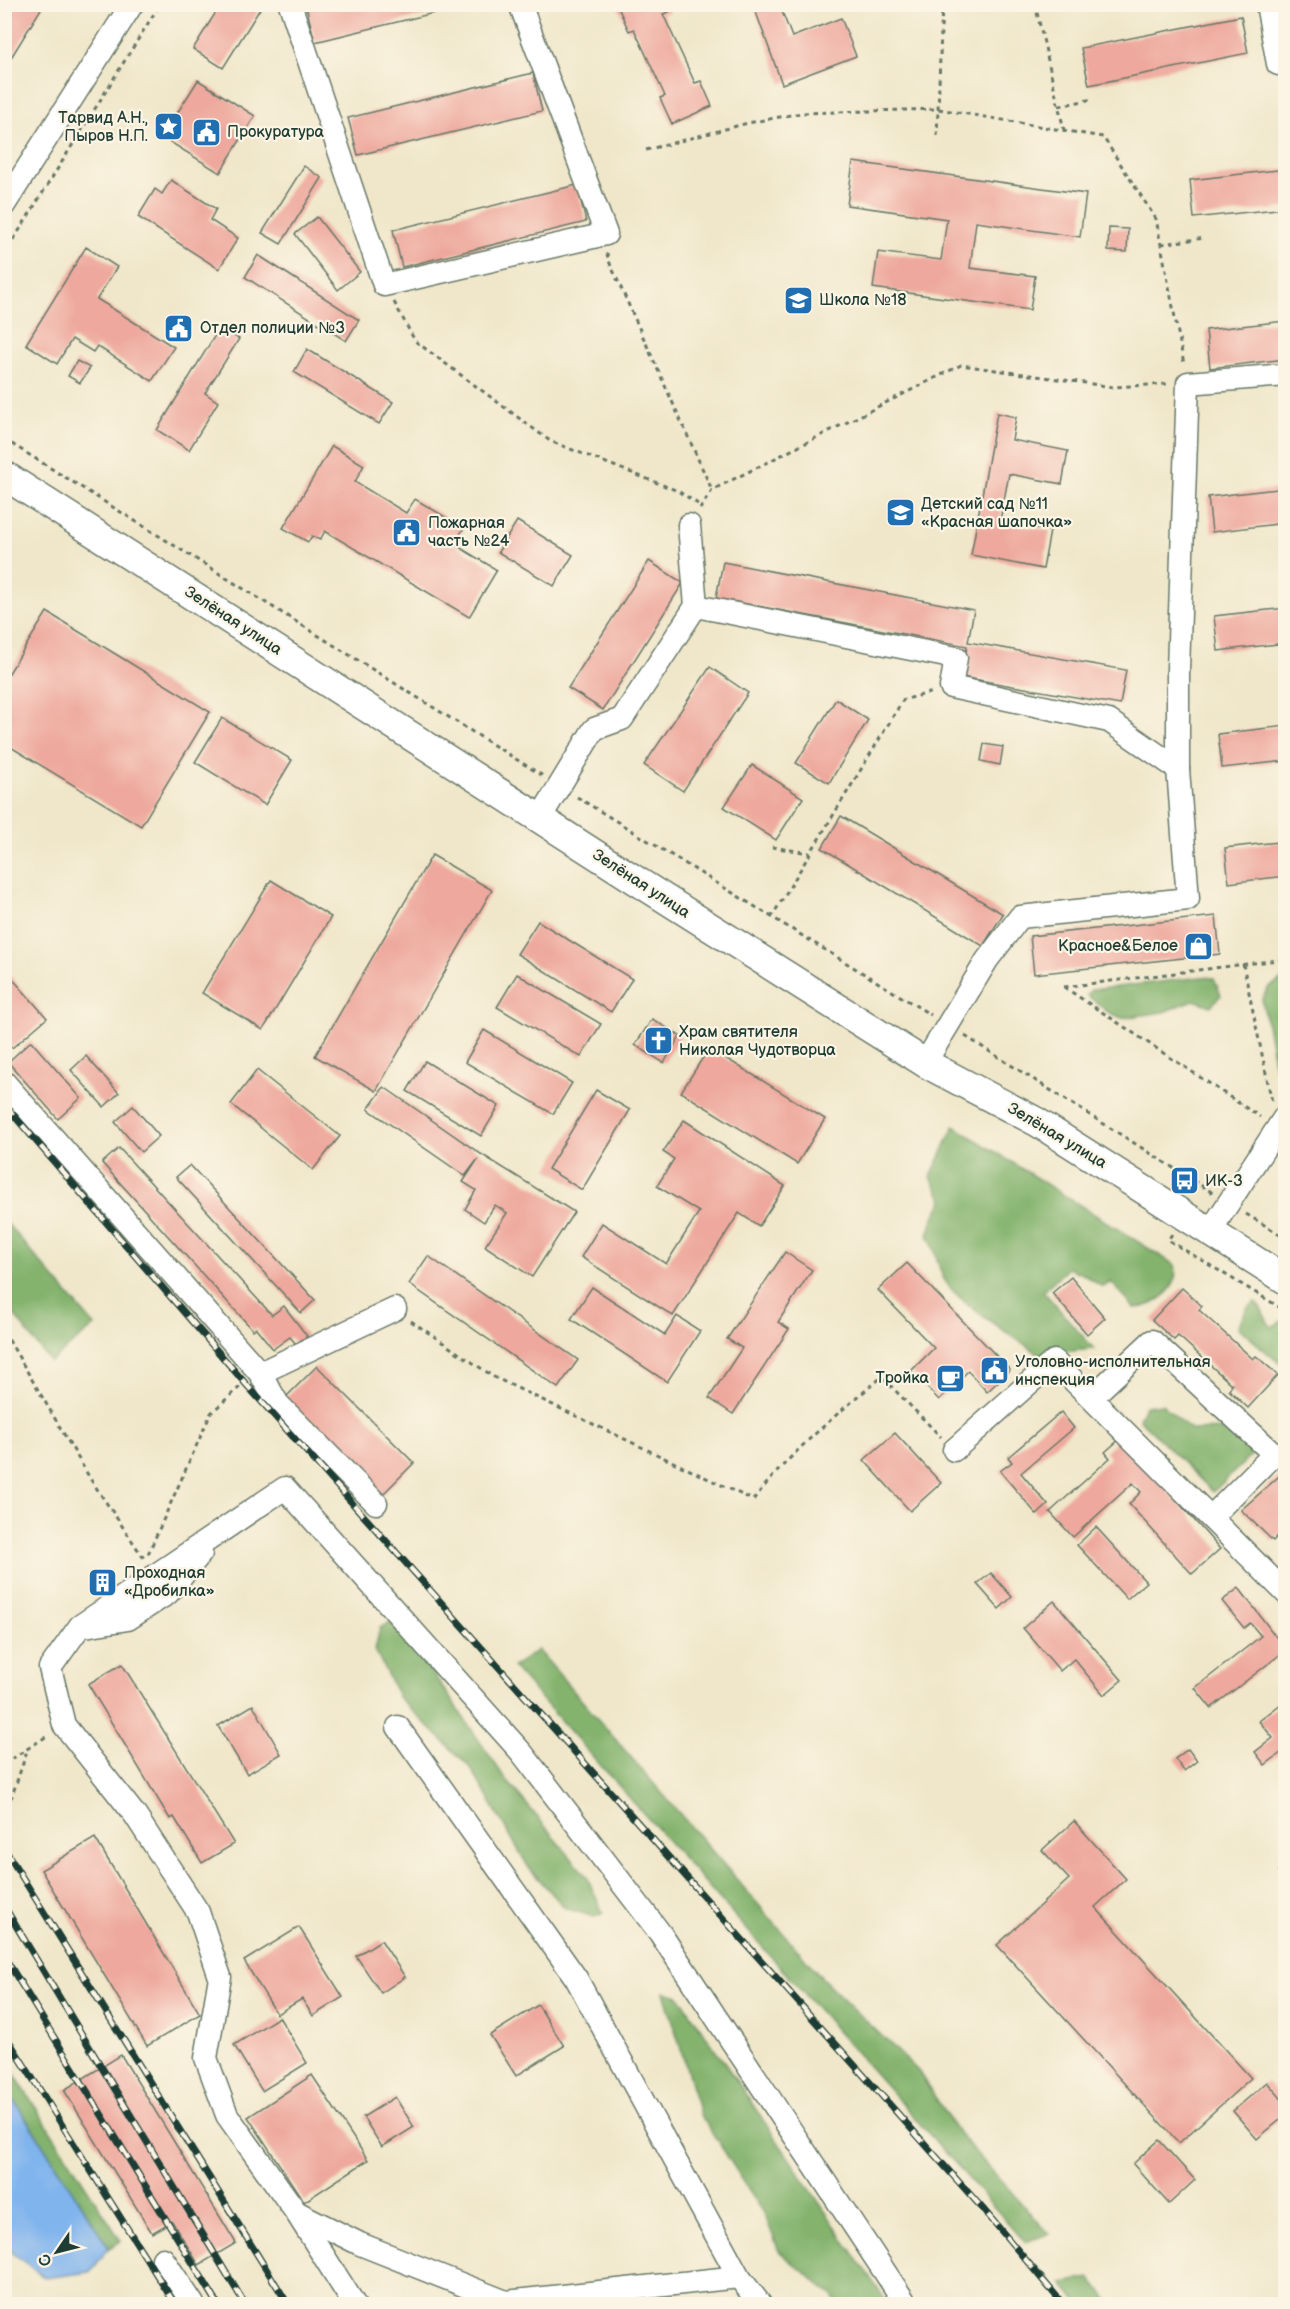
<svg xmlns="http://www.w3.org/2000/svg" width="1290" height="2309" viewBox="0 0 1290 2309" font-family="'Balsamiq Sans',sans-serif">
<rect width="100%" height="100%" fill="#fcf5e5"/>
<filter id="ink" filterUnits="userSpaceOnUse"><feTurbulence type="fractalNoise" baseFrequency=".0167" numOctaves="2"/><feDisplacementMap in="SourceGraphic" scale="12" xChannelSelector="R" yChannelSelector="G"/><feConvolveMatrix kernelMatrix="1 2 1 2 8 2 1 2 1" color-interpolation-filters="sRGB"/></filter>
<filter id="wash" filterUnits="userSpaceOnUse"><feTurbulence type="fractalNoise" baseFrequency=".008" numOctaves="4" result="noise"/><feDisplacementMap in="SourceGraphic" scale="24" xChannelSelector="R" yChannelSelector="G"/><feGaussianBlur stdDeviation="1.35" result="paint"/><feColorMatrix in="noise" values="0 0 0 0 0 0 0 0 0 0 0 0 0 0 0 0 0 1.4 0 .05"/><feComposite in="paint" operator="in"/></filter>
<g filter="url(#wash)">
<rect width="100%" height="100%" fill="#f0e7ca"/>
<!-- forest -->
<g fill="#83b36d" stroke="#517850" stroke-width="1.5">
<polygon points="1202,977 1214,978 1221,995 1211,1006 1194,1000 1163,1012 1122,1018 1108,1012 1087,995 1091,990"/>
<polygon points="1285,978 1286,1079 1284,1079 1275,1066 1262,999 1269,987"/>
<path d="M954 1126 1175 1265C1180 1289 1157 1307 1134 1308L1111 1282 1103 1287 1083 1274 1068 1268 1043 1291 1094 1349 1039 1354C1016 1338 956 1302 944 1279 937 1265 936 1249 928 1235L933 1219 943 1200 931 1177Z"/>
<polygon points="4,1220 95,1326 50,1362 5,1303"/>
<path d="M1255 1302C1265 1308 1263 1320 1272 1327L1285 1319V1368L1238 1327 1247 1308Z"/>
<polygon points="1162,1404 1191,1430 1232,1429 1257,1450 1213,1492 1139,1419 1145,1406"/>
<polygon points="390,1622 428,1666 504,1777 587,1877 603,1913 594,1917 565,1908 529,1868 470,1767 399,1698 375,1650 380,1628"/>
<polygon points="538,1650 822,1978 918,2071 959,2134 1049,2234 1025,2242 513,1667"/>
<polygon points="664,1992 679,1996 888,2304 837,2304 834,2297 779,2251 764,2213 700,2114"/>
<polygon points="4,2058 121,2241 109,2248 5,2086"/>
<polygon points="1090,2278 1111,2304 1080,2304 1062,2283"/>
</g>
<!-- water -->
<polygon fill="#80b4ed" stroke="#507890" stroke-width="1.5" points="5,2086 109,2248 90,2272 45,2278 5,2247"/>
<g id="blocks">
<!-- building -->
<g fill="#eea89d">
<polygon points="4,4 44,4 4,69"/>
<polygon points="221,4 263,4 223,68 193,49"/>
<polygon points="315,4 467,4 467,5 315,42 306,6"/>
<polygon points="666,4 669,12 663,14 695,83 701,81 712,106 672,124 660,98 665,96 634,29 629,31 617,5"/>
<polygon points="753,4 779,4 792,37 841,18 856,56 782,84"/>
<polygon points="1241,16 1248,53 1089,85 1081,48"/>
<polygon points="533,73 542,111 358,155 348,118"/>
<polygon points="198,80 255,116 220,173 162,137"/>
<polygon points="853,162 1086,194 1080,237 976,222 970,268 1035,276 1030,310 873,288 878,252 941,260 947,219 847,205"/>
<polygon points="304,166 322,178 281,244 262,233"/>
<polygon points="1286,169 1286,208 1194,218 1190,180"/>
<polygon points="171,180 216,209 210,220 238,238 219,269 138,217 155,189 162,194"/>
<polygon points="577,185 586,222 402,267 393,230"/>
<polygon points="317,217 360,272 338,290 295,234"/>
<polygon points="1109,228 1128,229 1127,252 1108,251"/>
<polygon points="86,247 117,267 97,299 174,347 152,381 97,346 93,352 72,339 57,364 26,344"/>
<polygon points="258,255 359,320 346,341 245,277"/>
<polygon points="1286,321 1286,359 1210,368 1206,330"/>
<polygon points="220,327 239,339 205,393 218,402 189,450 157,430"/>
<polygon points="307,349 393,402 379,424 294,372"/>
<polygon points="77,361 90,368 80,383 68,376"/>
<polygon points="997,413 1016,417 1012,440 1068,451 1062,484 1009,474 1000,521 1050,531 1043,569 971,555"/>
<polygon points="332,446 364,465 355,482 406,513 415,499 464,528 454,544 497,570 469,617 325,531 320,540 312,536 308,542 283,528"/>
<polygon points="1286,488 1286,523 1212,532 1208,497"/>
<polygon points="517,521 573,555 554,586 498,552"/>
<polygon points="649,561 683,583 603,710 568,688"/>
<polygon points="723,562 974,610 968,642 1126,670 1120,705 962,677 967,646 716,598"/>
<polygon points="1286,608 1286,643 1218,651 1214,616"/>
<polygon points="47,612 210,712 141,826 4,743 4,681"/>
<polygon points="710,667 748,693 683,791 644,765"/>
<polygon points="836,699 868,720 829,783 796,763"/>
<polygon points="222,718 292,760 265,805 195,762"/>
<polygon points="1286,726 1286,761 1222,768 1218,734"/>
<polygon points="984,744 1003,747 1000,765 981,761"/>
<polygon points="752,765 803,798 776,840 724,807"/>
<polygon points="841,816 1003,914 983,946 822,848"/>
<polygon points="1286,841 1286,876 1229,883 1225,848"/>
<polygon points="432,855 492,890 376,1091 315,1056"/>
<polygon points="271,880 331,917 263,1030 202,993"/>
<polygon points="1216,916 1220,954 1034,974 1030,936"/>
<polygon points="538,921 632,979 611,1012 517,954"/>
<polygon points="4,969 47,1018 12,1048 4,1038"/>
<polygon points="517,974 601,1024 581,1057 497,1007"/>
<polygon points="652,1019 680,1036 664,1063 635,1045"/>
<polygon points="484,1030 572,1083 553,1114 465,1062"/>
<polygon points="31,1041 81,1098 58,1119 8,1062"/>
<polygon points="709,1048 825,1119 797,1164 681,1092"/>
<polygon points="86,1056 119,1093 104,1107 71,1070"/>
<polygon points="425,1061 499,1106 481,1136 407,1091"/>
<polygon points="257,1070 340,1136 313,1170 231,1104"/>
<polygon points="384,1087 481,1154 574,1212 532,1277 485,1246 507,1213 495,1205 484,1222 465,1209 476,1190 463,1182 478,1159 465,1176 368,1109"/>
<polygon points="596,1090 630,1110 582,1190 548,1169"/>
<polygon points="133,1106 159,1136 141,1152 115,1122"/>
<polygon points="684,1120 785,1186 759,1226 739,1213 673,1316 581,1257 602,1223 666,1264 699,1212 657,1186 674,1159 663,1152"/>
<polygon points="119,1148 272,1315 284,1306 307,1336 296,1344 290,1337 273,1349 256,1328 253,1330 102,1163"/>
<polygon points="190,1165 315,1300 301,1313 176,1177"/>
<polygon points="785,1252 812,1270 778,1322 789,1329 733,1414 709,1398 742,1348 727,1339"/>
<polygon points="428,1256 578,1360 558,1388 409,1284"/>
<polygon points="907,1263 1010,1370 987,1392 968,1371 939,1400 911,1371 934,1348 878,1290"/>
<polygon points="1071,1277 1105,1318 1087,1334 1052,1293"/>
<polygon points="592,1287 665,1335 677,1316 700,1331 667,1382 571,1319"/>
<polygon points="1182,1288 1202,1306 1199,1310 1253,1359 1256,1356 1278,1375 1248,1408 1229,1390 1232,1385 1184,1341 1178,1336 1174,1340 1152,1320"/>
<polygon points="317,1366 414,1463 382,1495 285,1398"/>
<polygon points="1061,1412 1074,1428 1021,1473 1048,1505 1037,1515 1000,1471 1012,1462 1008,1457"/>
<polygon points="895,1433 941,1483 910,1511 864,1460"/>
<polygon points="1121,1438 1220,1549 1192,1574 1129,1504 1141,1492 1133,1483 1073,1537 1050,1512 1110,1458 1105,1452"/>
<polygon points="1286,1470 1286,1527 1273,1541 1241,1510"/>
<polygon points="1096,1527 1146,1582 1127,1599 1077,1545"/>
<polygon points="104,1572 113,1585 102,1592 93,1580"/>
<polygon points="991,1573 1012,1597 999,1609 977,1584"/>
<polygon points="1239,1588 1286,1650 1211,1708 1195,1688 1261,1636 1250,1623 1244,1628 1222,1601"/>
<polygon points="1054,1601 1122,1680 1104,1695 1074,1659 1060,1671 1023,1628"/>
<polygon points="122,1664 234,1844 202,1863 174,1817 170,1819 88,1684"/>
<polygon points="1286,1700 1286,1749 1265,1765 1255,1752 1273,1738 1259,1721"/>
<polygon points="253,1705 281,1754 247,1774 218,1726"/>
<polygon points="1188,1749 1197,1761 1184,1771 1175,1759"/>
<polygon points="1074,1821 1126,1879 1095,1907 1251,2078 1179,2143 997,1945 1069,1879 1042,1850"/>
<polygon points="95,1838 200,2014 147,2046 41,1870"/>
<polygon points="1286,1865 1286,1878 1279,1871"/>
<polygon points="299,1927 343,1997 313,2016 302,1999 277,2014 244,1961"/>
<polygon points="381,1940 405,1977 381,1993 356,1956"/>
<polygon points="538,2005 564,2046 516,2076 490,2035"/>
<polygon points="279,2017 307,2063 262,2091 234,2045"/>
<polygon points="121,2055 236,2243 199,2265 172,2221 152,2233 64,2090"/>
<polygon points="312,2075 368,2160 304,2202 248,2117"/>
<polygon points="1267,2082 1286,2104 1286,2115 1257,2139 1233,2111"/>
<polygon points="395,2097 414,2127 382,2147 363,2117"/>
<polygon points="1159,2140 1195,2180 1169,2204 1133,2164"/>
</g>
</g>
</g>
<g filter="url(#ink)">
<use href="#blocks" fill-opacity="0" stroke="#687868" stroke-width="1.5"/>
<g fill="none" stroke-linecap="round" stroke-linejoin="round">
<defs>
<g id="minor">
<polyline points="290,4 384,285 606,234 520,4"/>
<polyline points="1267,4 1278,64 1286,63"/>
<polyline points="4,205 132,4"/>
<polyline points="689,525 696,606"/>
<polyline points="540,818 594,729 622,719 696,606 956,658 951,687 1109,721 1178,769"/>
<polyline points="925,1063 987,960 1020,917 1188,899 1178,769 1178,670 1188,383 1286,375"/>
<polyline points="4,1082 260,1373 278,1404 376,1503"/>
<polyline points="1209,1233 1286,1115"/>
<polyline points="260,1373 395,1309"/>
<polyline points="1092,1397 1152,1341 1274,1454 1212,1516"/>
<polyline points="954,1450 1054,1361 1286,1593"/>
<polyline points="85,1626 128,1619 168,1593 201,1553"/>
<polyline points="398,1727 576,1978 739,2277 760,2304"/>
<polyline points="296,2212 354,2304"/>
<polyline points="163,2259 193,2304"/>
<polyline points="739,2277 506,2302 360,2244 296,2212 227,2115 206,2058 220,1977 198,1912 135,1815 64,1725 50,1668 80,1626 285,1488 522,1753 660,1933 906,2304"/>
</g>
<polyline id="major" points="4,475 637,881 925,1063 1037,1122 1286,1280"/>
</defs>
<!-- minor casing -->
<use href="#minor" stroke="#687868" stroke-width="25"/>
<!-- major casing -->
<use href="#major" stroke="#687868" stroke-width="31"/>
<!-- path -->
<g stroke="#687868" stroke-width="3" stroke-dasharray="4.5 4.5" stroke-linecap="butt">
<polyline points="1035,4 1064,130"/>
<polyline points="587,8 593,4"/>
<polyline points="1059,106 1093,99"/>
<polyline points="937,136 942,4"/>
<polyline points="646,150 748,123 801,113 938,109 1103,137 1156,219 1184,364"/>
<polyline points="1161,244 1205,238"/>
<polyline points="607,253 608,259 712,490"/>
<polyline points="4,255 160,4"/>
<polyline points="394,302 415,341 550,441 678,491 701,506"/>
<polyline points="4,439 543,776"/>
<polyline points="700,509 712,490 961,365 1113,387 1168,384"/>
<polyline points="577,797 931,1015"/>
<polyline points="772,847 809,853"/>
<polyline points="771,918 903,700 933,692"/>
<polyline points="1243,964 1272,1102"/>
<polyline points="1064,987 1260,1117"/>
<polyline points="1064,987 1286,959"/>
<polyline points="965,1036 1213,1193"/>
<polyline points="1246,1214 1286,1238"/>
<polyline points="1172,1234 1168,1240 1286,1311"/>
<path d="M411 1321 494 1377 753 1500C791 1452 835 1415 882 1377L941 1437"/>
<polyline points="4,1332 91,1480 145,1560"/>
<polyline points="148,1554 211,1413 243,1384"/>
<polyline points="4,1764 47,1736"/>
<polyline points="4,1806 12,1796 27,1751"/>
</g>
<!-- minor -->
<use href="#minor" stroke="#fff" stroke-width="22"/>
<!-- major -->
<use href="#major" stroke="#fff" stroke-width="28"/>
<defs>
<g id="rail">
<polyline points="4,1104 245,1383 983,2209 1063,2304"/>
<polyline points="4,1848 288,2304"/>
<polyline points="4,1906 245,2304"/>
<polyline points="4,1956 218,2304"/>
<polyline points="4,2033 175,2304"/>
</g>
</defs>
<!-- rail casing -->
<use href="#rail" stroke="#1f3d34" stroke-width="7"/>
<!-- rail -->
<use href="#rail" stroke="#fcf5e5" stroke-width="4.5" stroke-dasharray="14" stroke-linecap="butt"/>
</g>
</g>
<!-- icons -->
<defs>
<symbol id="sight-square" viewBox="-11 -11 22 22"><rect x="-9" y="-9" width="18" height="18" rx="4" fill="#1f6fb2" stroke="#fcf5e5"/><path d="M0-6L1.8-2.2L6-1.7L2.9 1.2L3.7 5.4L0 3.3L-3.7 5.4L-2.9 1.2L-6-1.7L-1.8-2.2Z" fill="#fff"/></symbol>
<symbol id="civic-square" viewBox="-11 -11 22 22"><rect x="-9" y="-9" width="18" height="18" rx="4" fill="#1f6fb2" stroke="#fcf5e5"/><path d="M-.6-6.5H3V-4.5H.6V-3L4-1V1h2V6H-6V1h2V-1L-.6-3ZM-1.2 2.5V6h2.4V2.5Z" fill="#fff"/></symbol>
<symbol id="school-square" viewBox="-11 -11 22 22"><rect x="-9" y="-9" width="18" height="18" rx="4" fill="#1f6fb2" stroke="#fcf5e5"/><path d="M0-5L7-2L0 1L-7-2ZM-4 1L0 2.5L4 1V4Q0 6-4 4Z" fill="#fff"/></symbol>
<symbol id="shop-square" viewBox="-11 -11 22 22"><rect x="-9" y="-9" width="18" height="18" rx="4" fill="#1f6fb2" stroke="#fcf5e5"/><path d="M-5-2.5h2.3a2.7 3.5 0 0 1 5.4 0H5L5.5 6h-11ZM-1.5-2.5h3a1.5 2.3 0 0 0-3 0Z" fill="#fff"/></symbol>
<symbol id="church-square" viewBox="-11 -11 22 22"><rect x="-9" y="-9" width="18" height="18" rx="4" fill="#1f6fb2" stroke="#fcf5e5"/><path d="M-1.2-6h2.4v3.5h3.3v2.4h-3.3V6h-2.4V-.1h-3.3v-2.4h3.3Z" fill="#fff"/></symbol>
<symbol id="bus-square" viewBox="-11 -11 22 22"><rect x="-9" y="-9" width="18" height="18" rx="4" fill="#1f6fb2" stroke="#fcf5e5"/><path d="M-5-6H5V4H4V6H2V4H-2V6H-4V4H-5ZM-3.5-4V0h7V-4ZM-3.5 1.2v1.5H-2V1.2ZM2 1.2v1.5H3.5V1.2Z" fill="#fff"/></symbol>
<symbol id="cafe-square" viewBox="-11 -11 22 22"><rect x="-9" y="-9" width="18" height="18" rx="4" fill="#1f6fb2" stroke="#fcf5e5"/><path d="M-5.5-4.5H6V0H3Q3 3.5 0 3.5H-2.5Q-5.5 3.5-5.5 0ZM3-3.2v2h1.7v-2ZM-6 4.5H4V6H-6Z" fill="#fff"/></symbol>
<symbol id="building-square" viewBox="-11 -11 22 22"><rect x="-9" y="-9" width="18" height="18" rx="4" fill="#1f6fb2" stroke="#fcf5e5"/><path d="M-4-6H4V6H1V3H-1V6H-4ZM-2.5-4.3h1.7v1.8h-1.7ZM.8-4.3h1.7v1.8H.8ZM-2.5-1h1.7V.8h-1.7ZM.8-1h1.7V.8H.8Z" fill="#fff"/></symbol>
</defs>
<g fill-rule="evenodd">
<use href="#sight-square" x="152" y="110" width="33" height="33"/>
<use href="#civic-square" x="190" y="116" width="33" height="33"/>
<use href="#school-square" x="782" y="284" width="33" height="33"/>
<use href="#civic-square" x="162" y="312" width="33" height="33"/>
<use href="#school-square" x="884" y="496" width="33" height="33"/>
<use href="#civic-square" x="390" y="516" width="33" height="33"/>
<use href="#shop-square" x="1182" y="930" width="33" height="33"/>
<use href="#church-square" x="642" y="1024" width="33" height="33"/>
<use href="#bus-square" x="1168" y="1164" width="33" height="33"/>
<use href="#civic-square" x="978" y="1354" width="33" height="33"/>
<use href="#cafe-square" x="934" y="1362" width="33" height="33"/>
<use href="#building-square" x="86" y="1566" width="33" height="33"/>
</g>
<g text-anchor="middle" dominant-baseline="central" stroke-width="4.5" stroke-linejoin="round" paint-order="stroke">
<!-- poi labels -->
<g font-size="16" fill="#1f3d34" stroke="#fcf5e5" text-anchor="start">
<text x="148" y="118" text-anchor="end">Тарвид А.Н.,<tspan x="148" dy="18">Пыров Н.П.</tspan></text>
<text x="227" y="132">Прокуратура</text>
<text x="819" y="300">Школа №18</text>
<text x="200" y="328">Отдел полиции №3</text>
<text x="921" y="504">Детский сад №11<tspan x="921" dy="18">«Красная шапочка»</tspan></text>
<text x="428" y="523">Пожарная<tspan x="428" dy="18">часть №24</tspan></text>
<text x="1178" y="946" text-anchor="end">Красное&amp;Белое</text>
<text x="679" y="1032">Храм святителя<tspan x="679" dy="18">Николая Чудотворца</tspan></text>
<text x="1205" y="1181">ИК-3</text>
<text x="1015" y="1362">Уголовно-исполнительная<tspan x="1015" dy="18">инспекция</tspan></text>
<text x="929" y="1378" text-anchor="end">Тройка</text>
<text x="124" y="1573">Проходная<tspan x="124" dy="18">«Дробилка»</tspan></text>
</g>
<!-- street labels -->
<g font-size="16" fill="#1f3d34" stroke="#fcf5e5">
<text transform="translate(233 621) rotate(33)">Зелёная улица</text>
<text transform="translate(641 884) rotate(33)">Зелёная улица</text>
<text transform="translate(1057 1136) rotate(31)">Зелёная улица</text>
</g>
</g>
<!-- margin -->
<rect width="1290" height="2309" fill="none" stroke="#fcf5e5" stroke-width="24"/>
<!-- north arrow -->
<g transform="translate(57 2252) rotate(235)" stroke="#fcf5e5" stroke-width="4.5" paint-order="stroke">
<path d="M0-4.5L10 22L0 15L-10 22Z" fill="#1f3d34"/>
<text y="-9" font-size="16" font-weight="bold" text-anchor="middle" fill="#1f3d34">С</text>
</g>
</svg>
